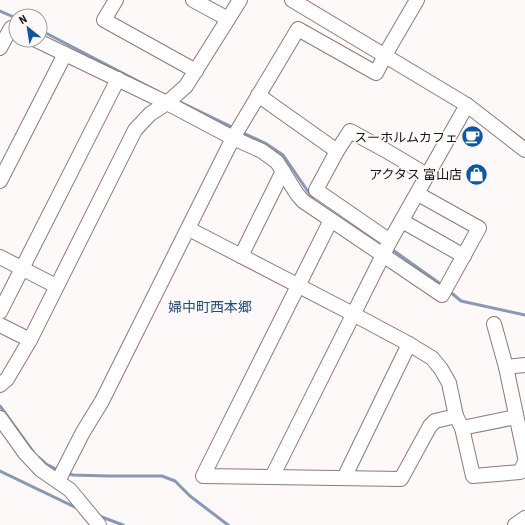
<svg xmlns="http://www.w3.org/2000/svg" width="525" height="525" viewBox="0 0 525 525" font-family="'Roboto Condensed','Noto Sans JP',sans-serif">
<rect width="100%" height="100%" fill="#fdf9f8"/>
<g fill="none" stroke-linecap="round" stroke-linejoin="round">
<!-- stream -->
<g stroke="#859ab7" stroke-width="3">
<polyline points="0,11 16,18"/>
<polyline points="40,30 157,91"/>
<polyline points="176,100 234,128"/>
<polyline points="241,132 265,143 283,155 309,193 314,197"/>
<polyline points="390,248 442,285"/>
<polyline points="448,290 461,301 525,315"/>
<polyline points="0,406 34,453"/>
<polyline points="38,457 46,464 60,471"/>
<polyline points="0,471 79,509"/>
<polyline points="67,473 73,475 108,476 162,476 175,481 190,496 228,525"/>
<polyline points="99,516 123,525"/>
</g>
<defs>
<g id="minor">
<polyline points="116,0 104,20 196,71"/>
<polyline points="193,0 228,19"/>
<polyline points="292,0 467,105 525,150"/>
<polyline points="36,40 167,103 233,138 262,151 277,162 297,194 303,201 442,295 479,228 418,194"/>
<polyline points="0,48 11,28 16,30"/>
<polyline points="258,95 337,151"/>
<polyline points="0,181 65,54"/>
<polyline points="331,220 203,476 401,479 430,426 435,421 456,416"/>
<polyline points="402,221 464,256"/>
<polyline points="189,229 353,314 409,344 432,358 441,369 449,383 456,416 462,428 473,476 520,472 525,462"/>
<polyline points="390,241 316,190 337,151 350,131 385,150 427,175"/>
<polyline points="241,256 283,171"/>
<polyline points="0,257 56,286"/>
<polyline points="0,312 118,79"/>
<polyline points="494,324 506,367 525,457"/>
<polyline points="0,325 30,340"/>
<polyline points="506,367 525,365"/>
<polyline points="0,385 7,379 30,340 135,130 150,114 167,103 186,86 240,0"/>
<polyline points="0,418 25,453 41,470 70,490 99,525"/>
<polyline points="462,428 516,417"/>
<polyline points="272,477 390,241 467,105"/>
<polyline points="344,478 409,344"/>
<polyline points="58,481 83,432 102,401 233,138 298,29 376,73 389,48 417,0"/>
<polyline points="515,525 525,518"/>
</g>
</defs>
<!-- minor casing -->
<use href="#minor" stroke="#8c7a73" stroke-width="16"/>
<!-- minor -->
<use href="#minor" stroke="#fff" stroke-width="14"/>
</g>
<!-- icons -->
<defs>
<symbol id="cafe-disc" viewBox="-11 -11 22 22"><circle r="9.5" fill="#0b57a6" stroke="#fdf9f8"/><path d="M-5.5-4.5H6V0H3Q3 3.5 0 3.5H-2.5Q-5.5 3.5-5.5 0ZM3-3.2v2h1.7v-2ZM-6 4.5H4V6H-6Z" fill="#fff"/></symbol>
<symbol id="shop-disc" viewBox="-11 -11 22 22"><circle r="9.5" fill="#0b57a6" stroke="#fdf9f8"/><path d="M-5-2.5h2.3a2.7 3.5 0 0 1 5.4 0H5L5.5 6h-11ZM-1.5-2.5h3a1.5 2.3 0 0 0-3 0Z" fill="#fff"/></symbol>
</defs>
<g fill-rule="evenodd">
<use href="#cafe-disc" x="460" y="124" width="25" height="25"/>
<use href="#shop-disc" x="464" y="162" width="25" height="25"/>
</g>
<g text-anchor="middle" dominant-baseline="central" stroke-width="3" stroke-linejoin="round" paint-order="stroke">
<!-- poi labels -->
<g font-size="13" fill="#1b1411" stroke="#fdf9f8" text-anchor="end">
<text x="458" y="137">スーホルムカフェ</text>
<text x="462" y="174">アクタス 富山店</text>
</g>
<!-- neighbourhood labels -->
<g font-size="14" fill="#204b80" stroke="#fdf9f8">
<text x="210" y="307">婦中町西本郷</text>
</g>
</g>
<!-- north arrow -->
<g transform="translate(28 28) rotate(330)"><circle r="19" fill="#fdf9f8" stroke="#a39d9c"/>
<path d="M0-3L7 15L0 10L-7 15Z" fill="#0b57a6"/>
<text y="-6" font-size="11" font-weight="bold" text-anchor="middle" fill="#1b1411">N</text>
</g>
</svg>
